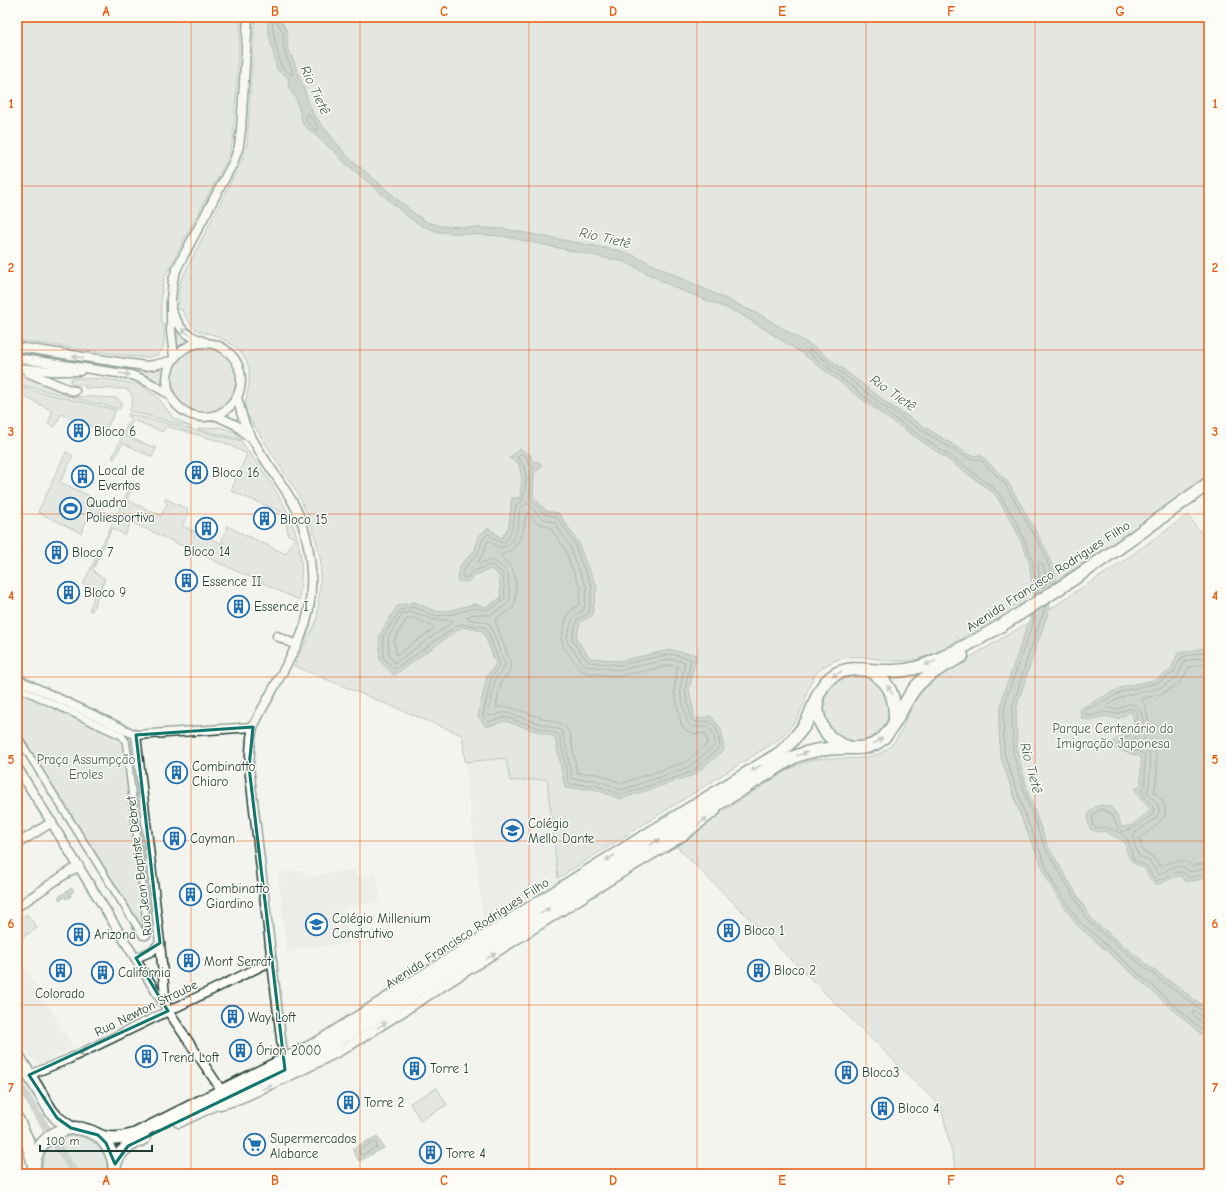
<svg xmlns="http://www.w3.org/2000/svg" width="1226" height="1191" viewBox="0 0 1226 1191" font-family="'Comic Neue',sans-serif">
<rect width="100%" height="100%" fill="#f4f4ef"/>
<filter id="ink" filterUnits="userSpaceOnUse"><feTurbulence type="fractalNoise" baseFrequency=".025" numOctaves="2"/><feDisplacementMap in="SourceGraphic" scale="8" xChannelSelector="R" yChannelSelector="G"/><feConvolveMatrix kernelMatrix="1 2 1 2 8 2 1 2 1" color-interpolation-filters="sRGB"/></filter>
<g filter="url(#ink)">
<!-- built -->
<g fill="#e2e5df">
<polygon points="506,758 510,781 547,779 559,884 530,898 527,898 518,906 514,913 486,931 484,928 465,762"/>
<polygon points="354,869 356,878 376,874 380,901 345,907 349,943 287,951 278,873 304,870 305,877"/>
<polygon points="17,956 60,1024 59,1026 74,1047 44,1062 37,1063 31,1059 17,1037"/>
</g>
<!-- green -->
<g fill="#d1d6d1" stroke="#788a82" fill-rule="evenodd">
<path d="M17 17H241L233 141 228 158 164 278 161 297V323L164 324C165 350 165 359 136 357L17 340Z"/>
<path d="M255 17H268V29L273 47 289 78V88L296 98 303 124 336 153 342 160 411 219 439 232 502 236 625 262 678 289 739 313 802 353 995 494 1014 525 1029 560 1033 592C1007 612 979 629 951 644 938 651 926 658 912 660 880 666 855 645 823 667 805 680 808 703 796 720 791 727 784 734 778 740L558 878 547 779 510 781 506 758 465 762 462 735 294 666 317 620 320 586 321 563 317 543 308 515 298 494 246 413C243 398 252 385 249 370 246 351 228 340 211 334 207 333 203 333 199 331 190 326 186 318 182 310H179L178 295 181 280 243 158 247 144ZM509 458 541 463 534 473 533 496 546 511 559 513 578 542 584 559 580 622 576 639 590 658 620 661 671 650 696 655 689 690 695 719 621 799 594 789 565 788 556 737 505 721 486 727 487 676 496 664 483 631 462 627 414 602 437 612 453 610 473 604 486 607 501 598 499 575 491 569 475 575 459 567 475 550 478 537 488 528 502 539 509 526 512 498H520L522 479 519 463Z"/>
<polygon points="279,17 1209,17 1209,474 1110,547 1055,581 1056,576 982,456 969,455 891,406 815,348 762,316 626,252 504,229 440,226 427,222 416,215 347,156 313,114 292,57 287,49 287,31"/>
<polygon points="177,332 190,342 183,344 177,348"/>
<circle cx="203" cy="381" r="34"/>
<polygon points="17,351 143,370 152,370 166,364 162,380 163,387 152,378 137,372 17,354"/>
<polygon points="17,375 28,377 71,396 117,398 122,403 120,409 17,384"/>
<path d="M74 378 106 379 141 385 157 396 173 418 191 427 129 411C133 403 135 395 126 389L85 388V385H73L71 383 70 380Z"/>
<polygon points="17,387 116,410 102,437 101,431 61,414 55,427 48,423 52,414 51,410 17,393"/>
<path d="M128 414 241 441C265 474 293 509 300 551 303 568 301 584 299 600L131 522 125 535 112 528 93 569 95 573 105 579 92 611 89 610 93 601V595L95 591 83 584 131 485H133L127 500 161 516 167 504 164 498 187 509 188 514 182 526 223 544 222 538 227 531 226 526 286 554 295 538 287 534 288 532 284 513 231 491 247 454 223 442 166 426 163 432 133 420 125 436 156 448 152 457 123 443 114 459 112 458 131 417 128 416Z"/>
<polygon points="220,427 235,432 243,440 198,429"/>
<polygon points="66,452 73,456 60,482 104,503 99,515 91,511 81,533 38,512"/>
<polygon points="1188,515 1209,544 1209,1010 1151,968 1092,920 1047,845 1028,793 1017,751 1016,709 1032,658 1049,610 1072,594 1109,571"/>
<path d="M1029 622 1004 693 999 719 1000 754 1023 822 1050 885 1209 1041V1174H957L941 1107 677 847C695 835 711 821 728 808 740 800 754 792 766 784 778 776 790 768 803 763 829 752 859 766 884 751 905 738 906 708 922 691 935 677 953 667 969 658 989 646 1009 634 1029 622Z"/>
<circle cx="856" cy="709" r="33"/>
<polygon points="17,685 128,740 150,938 146,940 140,937 17,740"/>
<polygon points="27,914 37,928 17,941 17,920"/>
<polygon points="437,1088 447,1105 420,1120 410,1103"/>
<path d="M77 1135C95 1139 111 1153 106 1174H43C40 1150 54 1137 77 1135Z"/>
</g>
<!-- water -->
<g fill="#a3aea7" stroke="#6e8179">
<path d="M268 17H278L287 31V49L292 57 313 114 347 156 416 215 427 222 440 226 504 229 626 252 762 316 815 348 891 406 969 455 982 456 1008 482 1046 549 1056 576 1049 610 1032 658 1016 709 1017 751 1028 793 1047 845 1092 920 1151 968 1209 1010V1041L1076 924 1050 885 1023 822 1000 754 999 719 1003 695 1029 622 1033 592 1029 560 1014 525 995 494 961 468 880 413 802 353 739 313 678 289 625 262 502 236 439 232 422 226 411 219 342 160 336 153 303 124 296 98 289 88V78L277 70C274 52 267 35 268 17Z"/>
<polygon points="520,449 531,455 532,461 541,463 541,468 534,473 533,496 546,511 558,513 578,542 584,559 597,587 592,616 580,622 576,639 590,658 620,661 671,650 696,655 689,690 695,719 711,716 721,729 724,750 694,775 621,799 594,789 565,788 555,737 505,721 486,727 478,716 487,676 496,664 483,631 462,627 394,675 380,661 379,636 397,606 414,602 437,612 453,610 474,604 486,607 501,598 499,575 491,569 475,575 468,582 457,581 459,567 475,550 478,537 488,528 502,538 509,526 512,498 520,498 522,479 519,463 509,458"/>
<path d="M1209 647V877L1198 880 1186 882 1181 876C1170 876 1166 884 1155 884L1150 879 1144 868C1127 862 1129 857 1124 841L1104 831 1097 832 1090 829C1089 825 1087 819 1088 816 1091 803 1109 802 1115 812 1118 817 1120 823 1122 827L1132 825 1151 810 1141 800 1135 789 1141 785V757L1116 749 1112 747 1114 741 1135 726 1132 713H1128L1118 719 1105 716 1091 720 1082 719 1080 709 1112 692 1125 686 1155 680 1170 671 1178 653Z"/>
<polygon points="72,888 74,891 70,894 71,897 66,899 65,897 60,900 58,897"/>
<polygon points="377,1136 384,1148 359,1161 352,1149"/>
</g>
<g fill="none" stroke-linecap="round" stroke-linejoin="round">
<!-- shore -->
<g stroke="#546a62" stroke-width="1">
<path d="M273 20 276 21 283 32 284 50 293 72 292 75 281 67C279 57 270 27 273 20Z"/>
<polygon points="306,115 309,115 318,127 318,130 315,130 307,122"/>
<path d="M521 454 527 457 528 463 534 467 530 473V498L544 514 557 517 575 544 580 560 592 587 589 613 577 620 572 638 573 642 587 660 590 662 620 665 671 654 691 659 685 690 691 719 696 723 710 721 717 730 720 747 692 772 621 795 595 785 569 784 560 737 558 734 505 717 488 722 483 716 491 678 500 664 487 630 485 627 460 624 395 669 384 659 383 637 400 610 413 607 436 616 453 614 474 608 488 610 504 600 505 597 503 574 493 565H490L474 571 466 578 463 577 462 575C464 565 473 561 478 552 483 545 480 537 489 534 492 537 496 541 500 542 512 546 515 511 516 504L521 502 523 499C526 486 529 467 518 458Z"/>
<path d="M526 504H529L541 518 554 522 570 546 575 562 587 588 584 610 573 617 567 637V642L583 663 587 666 620 670 671 659 685 662 680 691 687 721C692 730 699 726 708 727L713 732 715 745 689 767 622 790 596 780 574 779 572 778 564 736 561 730 507 713H502L491 716 488 715 495 680 503 669 505 664 490 625 486 622 468 619 467 617 474 614 485 615H490L506 605 510 600 508 574 505 569 493 560 480 563 478 561 483 554 488 541C493 542 497 548 502 547 517 546 519 518 520 508Z"/>
<path d="M528 513 538 523 550 527 565 549 570 564 581 589 579 605 571 610 567 615 561 639 564 648 582 671 588 673 620 676 671 665 678 667 674 691 681 723 684 729 690 732 696 734 705 733 708 743 686 762 622 783 598 774 578 773 577 772 570 734 564 725 509 707H496L501 682 509 672 511 664 495 620C500 615 508 613 513 608 518 601 516 576 512 568 509 563 503 560 500 555 503 553 507 553 511 550 522 542 524 527 526 515Z"/>
<polygon points="1040,562 1042,563 1047,577 1045,586 1043,588 1041,586 1038,564"/>
<polyline points="1037,594 1032,559 1017,523 997,491 963,465 882,410 809,353 809,350 813,351 888,409 967,458 981,460 1005,484 1043,550 1052,576 1050,586"/>
<polyline points="1046,605 1028,656 1012,709 1013,752 1025,794 1044,846 1089,922 1149,971 1205,1013 1209,1013"/>
<polygon points="413,612 435,620 451,620 453,622 395,663 389,656 388,638 402,614"/>
<polyline points="1034,612 1033,623 1007,696 1003,719 1004,753 1027,820 1053,883 1079,921 1209,1036"/>
<polygon points="413,618 433,626 434,629 396,655 394,640 406,620"/>
<path d="M1209 651 1182 657 1173 673 1157 683 1126 690 1086 710 1085 712 1086 715 1091 716 1104 712 1117 714 1127 709H1133L1136 712 1138 728 1119 743 1118 745 1142 753 1145 755V785L1141 791C1144 798 1152 803 1154 810L1153 814 1134 828 1120 832 1121 834 1128 839 1133 858 1137 862 1147 866 1153 877 1157 880C1167 880 1169 871 1183 872L1189 878 1209 873"/>
<path d="M1209 656 1185 661 1177 677 1160 688 1127 695 1116 700 1107 706 1108 708C1111 708 1115 710 1117 709 1123 707 1126 703 1132 704 1141 705 1146 723 1142 731 1140 735 1134 738 1130 741L1129 743C1134 746 1142 746 1147 750 1153 755 1150 785 1147 792L1158 805 1159 812 1156 818 1132 835 1138 855 1150 862 1158 875C1171 868 1178 862 1191 872L1209 868"/>
<path d="M1209 663 1189 667 1183 679 1179 683 1162 694 1141 699 1146 708 1149 725 1148 732 1143 740C1146 743 1150 744 1153 747 1159 755 1157 782 1154 792 1157 795 1161 798 1163 802 1174 819 1148 829 1139 839L1143 852 1153 857 1160 866C1173 862 1180 857 1193 866L1209 862"/>
<path d="M1101 809C1113 811 1114 821 1119 830L1118 832 1105 827 1098 828 1093 826C1092 817 1092 812 1101 809Z"/>
<polyline points="1209,1018 1203,1017 1195,1011 1192,1013 1193,1015 1209,1029"/>
<polygon points="374,1142 376,1143 377,1147 362,1155 360,1154 359,1150"/>
</g>
<!-- canal -->
<polyline stroke="#a3aea7" stroke-width="8" points="17,1081 75,1174"/>
<defs>
<polyline id="pedestrian" points="17,687 122,736 126,742 148,934 146,936 143,936 17,736"/>
<g id="minor">
<path d="M172 312C182 332 184 334 205 342"/>
<circle cx="204" cy="380" r="37"/>
<polyline points="17,347 145,366 154,365 171,361"/>
<polyline points="174,357 171,331 171,299 173,280 177,268 234,161 239,146 241,130 248,17"/>
<path d="M17 358 131 375C146 379 156 387 169 394"/>
<polyline points="17,368 51,371 80,371"/>
<polyline points="29,373 70,390 75,391"/>
<path d="M237 398C240 406 241 415 245 424 256 451 277 475 292 501 313 538 318 596 301 636 287 667 268 696 253 727L251 738 249 767 284 1064"/>
<polyline points="217,416 236,425 248,436"/>
<polyline points="277,636 296,645"/>
<polyline points="17,679 136,735 160,943 166,1006"/>
<polyline points="136,735 253,727"/>
<polyline points="17,767 168,1011 222,1091"/>
<polyline points="17,844 52,822"/>
<polyline points="17,907 64,875 79,866"/>
<polyline points="136,958 152,951 160,943"/>
<polyline points="29,1075 69,1059 272,961"/>
<path d="M220 1105C236 1102 251 1094 266 1087 293 1075 320 1062 346 1048L607 882 685 835 716 811"/>
</g>
<g id="primary">
<path d="M870 671C890 682 895 696 895 719"/>
<path d="M817 702C817 724 827 741 848 747"/>
<polyline points="17,1055 51,1111 57,1118 71,1128"/>
<polyline points="17,1119 27,1140 34,1165"/>
<path d="M179 1121 312 1057 327 1048 503 937 794 757C810 750 827 748 845 748 856 748 865 749 875 744 894 734 902 703 916 687 928 673 946 665 962 656"/>
<path d="M98 1135C110 1147 115 1157 115 1174"/>
<path d="M115 1164C121 1148 130 1145 144 1138"/>
<path d="M34 1174C33 1163 36 1150 44 1142 56 1130 72 1124 89 1131 94 1132 98 1136 103 1137 114 1140 124 1138 134 1135L318 1043 587 872 780 753C790 743 800 734 807 721 815 706 818 685 834 675 852 664 873 672 893 671 909 671 925 666 939 659 972 644 1003 625 1033 605 1094 567 1151 525 1209 483"/>
</g>
</defs>
<!-- pedestrian casing -->
<use href="#pedestrian" stroke="#1f3d34" stroke-width="9"/>
<!-- minor casing -->
<use href="#minor" stroke="#1f3d34" stroke-width="11"/>
<!-- primary casing -->
<use href="#primary" stroke="#1f3d34" stroke-width="15"/>
<!-- pedestrian -->
<use href="#pedestrian" stroke="#fdfcf7" stroke-width="6"/>
<!-- minor -->
<use href="#minor" stroke="#fdfcf7" stroke-width="8"/>
<!-- primary -->
<use href="#primary" stroke="#fdfcf7" stroke-width="12"/>
</g>
<!-- one-way arrows -->
<defs><path id="oneway-solid" d="M-6-.8H1V-3.2L6.5 0L1 3.2V.8H-6Z"/></defs>
<g fill="#8e9c96">
<use href="#oneway-solid" transform="translate(186 332) rotate(-143)"/>
<use href="#oneway-solid" transform="translate(78 357) rotate(-171)"/>
<use href="#oneway-solid" transform="translate(125 374) rotate(9)"/>
<use href="#oneway-solid" transform="translate(930 663) rotate(159)"/>
<use href="#oneway-solid" transform="translate(837 674) rotate(149)"/>
<use href="#oneway-solid" transform="translate(890 690) rotate(-120)"/>
<use href="#oneway-solid" transform="translate(878 741) rotate(-31)"/>
<use href="#oneway-solid" transform="translate(802 754) rotate(-20)"/>
<use href="#oneway-solid" transform="translate(756 768) rotate(148)"/>
<use href="#oneway-solid" transform="translate(703 821) rotate(-38)"/>
<use href="#oneway-solid" transform="translate(655 842) rotate(-32)"/>
<use href="#oneway-solid" transform="translate(610 858) rotate(148)"/>
<use href="#oneway-solid" transform="translate(545 911) rotate(-32)"/>
<use href="#oneway-solid" transform="translate(491 956) rotate(-32)"/>
<use href="#oneway-solid" transform="translate(382 1025) rotate(-32)"/>
<use href="#oneway-solid" transform="translate(83 1052) rotate(154)"/>
<use href="#oneway-solid" transform="translate(267 1087) rotate(-24)"/>
<use href="#oneway-solid" transform="translate(45 1100) rotate(-121)"/>
</g>
</g>
<!-- marked area -->
<path d="M0 0H1226V1191H0ZM253 727 249 767 285 1070 128 1146 115 1164 106 1143 98 1135 71 1128 57 1118 29 1075 168 1011 136 958 160 943 136 735Z" fill="#f4f4ef" fill-opacity=".55" fill-rule="evenodd"/>
<path fill="none" stroke="#0f766e" stroke-width="3" stroke-linejoin="round" d="M253 727 249 767 285 1070 128 1146 115 1164 106 1143 98 1135 71 1128 57 1118 29 1075 168 1011 136 958 160 943 136 735Z"/>
<!-- grid -->
<path fill="none" stroke="#e8590c" stroke-width="1" stroke-opacity="0.55" d="M191 17V1174M360 17V1174M529 17V1174M697 17V1174M866 17V1174M1035 17V1174M17 186H1209M17 350H1209M17 514H1209M17 677H1209M17 841H1209M17 1005H1209"/>
<!-- icons -->
<defs>
<symbol id="building-ring" viewBox="-11 -11 22 22"><circle r="9.5" fill="#fdfcf7" stroke="#1f6fb2" stroke-width="1.5"/><path d="M-4-6H4V6H1V3H-1V6H-4ZM-2.5-4.3h1.7v1.8h-1.7ZM.8-4.3h1.7v1.8H.8ZM-2.5-1h1.7V.8h-1.7ZM.8-1h1.7V.8H.8Z" fill="#1f6fb2"/></symbol>
<symbol id="stadium-ring" viewBox="-11 -11 22 22"><circle r="9.5" fill="#fdfcf7" stroke="#1f6fb2" stroke-width="1.5"/><path d="M0-5a6.5 5 0 1 0 0 10a6.5 5 0 1 0 0-10ZM-3.5-1.8h7v3.6h-7Z" fill="#1f6fb2"/></symbol>
<symbol id="school-ring" viewBox="-11 -11 22 22"><circle r="9.5" fill="#fdfcf7" stroke="#1f6fb2" stroke-width="1.5"/><path d="M0-5L7-2L0 1L-7-2ZM-4 1L0 2.5L4 1V4Q0 6-4 4Z" fill="#1f6fb2"/></symbol>
<symbol id="supermarket-ring" viewBox="-11 -11 22 22"><circle r="9.5" fill="#fdfcf7" stroke="#1f6fb2" stroke-width="1.5"/><path d="M-6-5.5h2.5l.6 2H6L4.5 2H-2.5L-4.4-4H-6ZM-1.5 3.2a1.3 1.3 0 1 0 .1 0ZM3 3.2a1.3 1.3 0 1 0 .1 0Z" fill="#1f6fb2"/></symbol>
</defs>
<g fill-rule="evenodd">
<use href="#building-ring" x="66" y="418" width="25" height="25"/>
<use href="#building-ring" x="184" y="460" width="25" height="25"/>
<use href="#building-ring" x="70" y="464" width="25" height="25"/>
<use href="#stadium-ring" x="58" y="496" width="25" height="25"/>
<use href="#building-ring" x="252" y="506" width="25" height="25"/>
<use href="#building-ring" x="194" y="516" width="25" height="25"/>
<use href="#building-ring" x="44" y="540" width="25" height="25"/>
<use href="#building-ring" x="174" y="568" width="25" height="25"/>
<use href="#building-ring" x="56" y="580" width="25" height="25"/>
<use href="#building-ring" x="226" y="594" width="25" height="25"/>
<use href="#building-ring" x="164" y="760" width="25" height="25"/>
<use href="#school-ring" x="500" y="818" width="25" height="25"/>
<use href="#building-ring" x="162" y="826" width="25" height="25"/>
<use href="#building-ring" x="178" y="882" width="25" height="25"/>
<use href="#school-ring" x="304" y="912" width="25" height="25"/>
<use href="#building-ring" x="716" y="918" width="25" height="25"/>
<use href="#building-ring" x="66" y="922" width="25" height="25"/>
<use href="#building-ring" x="176" y="948" width="25" height="25"/>
<use href="#building-ring" x="746" y="958" width="25" height="25"/>
<use href="#building-ring" x="48" y="958" width="25" height="25"/>
<use href="#building-ring" x="90" y="960" width="25" height="25"/>
<use href="#building-ring" x="220" y="1004" width="25" height="25"/>
<use href="#building-ring" x="228" y="1038" width="25" height="25"/>
<use href="#building-ring" x="134" y="1044" width="25" height="25"/>
<use href="#building-ring" x="402" y="1056" width="25" height="25"/>
<use href="#building-ring" x="834" y="1060" width="25" height="25"/>
<use href="#building-ring" x="336" y="1090" width="25" height="25"/>
<use href="#building-ring" x="870" y="1096" width="25" height="25"/>
<use href="#supermarket-ring" x="242" y="1132" width="25" height="25"/>
<use href="#building-ring" x="418" y="1140" width="25" height="25"/>
</g>
<g text-anchor="middle" dominant-baseline="central" stroke-width="3" stroke-linejoin="round" paint-order="stroke">
<!-- poi labels -->
<g font-size="13" fill="#1f3d34" stroke="#fdfcf7" text-anchor="start">
<text x="94" y="431">Bloco 6</text>
<text x="98" y="470">Local de<tspan x="98" dy="15">Eventos</tspan></text>
<text x="212" y="472">Bloco 16</text>
<text x="86" y="502">Quadra<tspan x="86" dy="15">Poliesportiva</tspan></text>
<text x="280" y="519">Bloco 15</text>
<text x="207" y="551" text-anchor="middle">Bloco 14</text>
<text x="72" y="552">Bloco 7</text>
<text x="202" y="581">Essence II</text>
<text x="84" y="592">Bloco 9</text>
<text x="254" y="606">Essence I</text>
<text x="192" y="766">Combinatto<tspan x="192" dy="15">Chiaro</tspan></text>
<text x="528" y="823">Colégio<tspan x="528" dy="15">Mello Dante</tspan></text>
<text x="190" y="838">Cayman</text>
<text x="206" y="888">Combinatto<tspan x="206" dy="15">Giardino</tspan></text>
<text x="332" y="918">Colégio Millenium<tspan x="332" dy="15">Construtivo</tspan></text>
<text x="744" y="930">Bloco 1</text>
<text x="94" y="934">Arizona</text>
<text x="204" y="961">Mont Serrat</text>
<text x="774" y="970">Bloco 2</text>
<text x="118" y="972">Califórnia</text>
<text x="60" y="993" text-anchor="middle">Colorado</text>
<text x="248" y="1017">Way Loft</text>
<text x="256" y="1050">Órion 2000</text>
<text x="162" y="1057">Trend Loft</text>
<text x="430" y="1068">Torre 1</text>
<text x="862" y="1072">Bloco3</text>
<text x="364" y="1102">Torre 2</text>
<text x="898" y="1108">Bloco 4</text>
<text x="270" y="1138">Supermercados<tspan x="270" dy="15">Alabarce</tspan></text>
<text x="446" y="1153">Torre 4</text>
</g>
<!-- street labels -->
<g font-size="13" fill="#1f3d34" stroke="#fdfcf7">
<text transform="translate(1048 576) rotate(-33)">Avenida Francisco Rodrigues Filho</text>
<text transform="translate(139 866) rotate(-97)">Rua Jean Baptiste Debret</text>
<text transform="translate(467 933) rotate(-33)">Avenida Francisco Rodrigues Filho</text>
<text transform="translate(146 1008) rotate(-26)">Rua Newton Straube</text>
</g>
<!-- park labels -->
<g font-size="13" fill="#435c53" stroke="#fdfcf7">
<text x="1113" y="728">Parque Centenário da<tspan x="1113" dy="15">Imigração Japonesa</tspan></text>
<text x="86" y="759">Praça Assumpção<tspan x="86" dy="15">Eroles</tspan></text>
</g>
<!-- water labels -->
<g font-size="14" font-style="italic" fill="#475f56" stroke="#fdfcf7">
<text transform="translate(315 90) rotate(65)">Rio Tietê</text>
<text transform="translate(605 238) rotate(13)">Rio Tietê</text>
<text transform="translate(893 393) rotate(35)">Rio Tietê</text>
<text transform="translate(1031 768) rotate(75)">Rio Tietê</text>
</g>
</g>
<!-- margin -->
<rect width="1226" height="1191" fill="none" stroke="#fdfcf7" stroke-width="44"/>
<!-- scale -->
<path d="M40 1145v6h112v-6" fill="none" stroke="#1f3d34" stroke-width="2"/>
<text x="46" y="1145" font-size="12" fill="#1f3d34" stroke="#fdfcf7" stroke-width="3" paint-order="stroke">100 m</text>
<rect x="22" y="22" width="1182" height="1147" fill="none" stroke="#e8590c" stroke-width="1.5"/>
<g font-size="13" text-anchor="middle" font-weight="bold" fill="#e8590c">
<text x="106" y="16">A</text>
<text x="275" y="16">B</text>
<text x="444" y="16">C</text>
<text x="613" y="16">D</text>
<text x="782" y="16">E</text>
<text x="951" y="16">F</text>
<text x="1120" y="16">G</text>
<text x="11" y="108">1</text>
<text x="1215" y="108">1</text>
<text x="11" y="272">2</text>
<text x="1215" y="272">2</text>
<text x="11" y="436">3</text>
<text x="1215" y="436">3</text>
<text x="11" y="600">4</text>
<text x="1215" y="600">4</text>
<text x="11" y="764">5</text>
<text x="1215" y="764">5</text>
<text x="11" y="928">6</text>
<text x="1215" y="928">6</text>
<text x="11" y="1092">7</text>
<text x="1215" y="1092">7</text>
<text x="106" y="1185">A</text>
<text x="275" y="1185">B</text>
<text x="444" y="1185">C</text>
<text x="613" y="1185">D</text>
<text x="782" y="1185">E</text>
<text x="951" y="1185">F</text>
<text x="1120" y="1185">G</text>
</g>
</svg>
